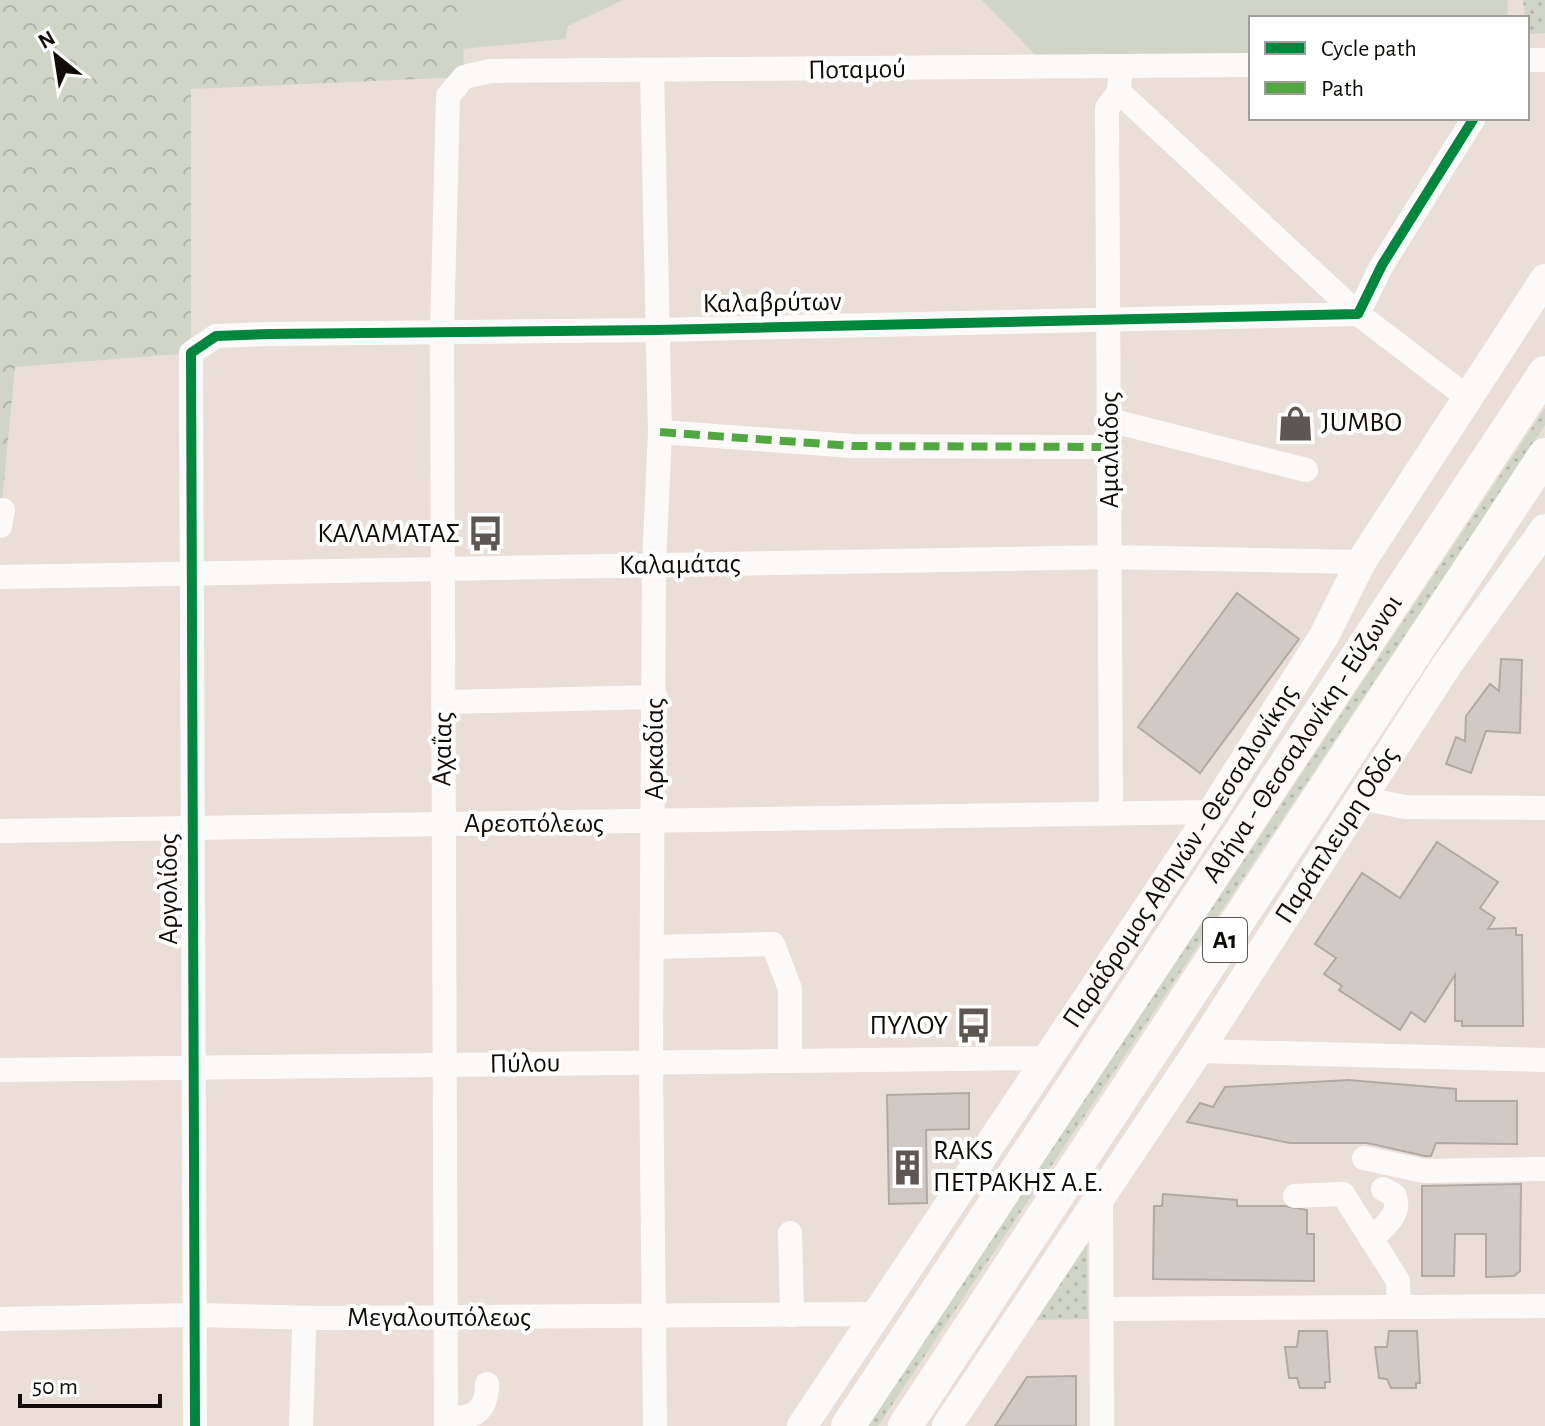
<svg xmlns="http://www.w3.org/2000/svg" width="1545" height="1426" viewBox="0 0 1545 1426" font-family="'Alegreya Sans',sans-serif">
<defs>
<pattern id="grass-dots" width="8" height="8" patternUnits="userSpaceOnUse" patternTransform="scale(2)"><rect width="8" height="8" fill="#d0d5c8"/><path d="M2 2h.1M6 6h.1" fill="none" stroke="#b2b6aa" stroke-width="1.8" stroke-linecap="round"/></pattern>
<pattern id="forest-crowns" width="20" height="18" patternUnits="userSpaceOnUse" patternTransform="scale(2)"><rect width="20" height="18" fill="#d0d5c8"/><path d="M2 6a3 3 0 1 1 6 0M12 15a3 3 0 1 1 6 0" fill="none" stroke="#b2b6aa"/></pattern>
</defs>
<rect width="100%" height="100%" fill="#e9dfd8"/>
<!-- grass -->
<g fill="url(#grass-dots)">
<polygon points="1523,0 1545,0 1545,33 1527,34"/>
<polygon points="1545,408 1545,425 878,1426 867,1426"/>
<polygon points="1087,1243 1088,1319 1036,1320"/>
</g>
<!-- forest -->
<polygon fill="url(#forest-crowns)" points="0,0 462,0 464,77 191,89 191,353 15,367 0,523"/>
<!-- green -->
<g fill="#d0d5c8">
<polygon points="461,0 623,0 568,26 565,39 462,49"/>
<polygon points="982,0 1508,0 1507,18 1251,18 1251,64 1048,68"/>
</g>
<!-- building -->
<g fill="#d1c9c4" stroke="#b1aaa4" stroke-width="2">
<polygon points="1237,593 1299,639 1200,773 1138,727"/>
<polygon points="1501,659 1522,660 1520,733 1486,731 1471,773 1446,764 1456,737 1465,741 1466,716 1490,684 1499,691"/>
<polygon points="1437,842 1498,882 1480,908 1495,918 1488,929 1516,928 1516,935 1522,935 1523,1026 1462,1026 1462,1021 1455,1021 1455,975 1425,1022 1411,1012 1400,1030 1339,990 1342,986 1324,974 1336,958 1315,944 1362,873 1400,898"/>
<polygon points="1348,1080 1456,1089 1456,1101 1517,1101 1517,1144 1436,1143 1431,1156 1425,1156 1367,1143 1290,1143 1187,1122 1200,1103 1213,1107 1225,1087"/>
<polygon points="969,1093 969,1129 926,1130 927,1203 889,1204 887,1095"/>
<polygon points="1521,1184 1520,1271 1514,1276 1486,1277 1486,1234 1455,1234 1454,1276 1422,1276 1422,1186"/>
<polygon points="1163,1194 1237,1200 1237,1206 1285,1206 1307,1210 1307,1234 1314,1234 1314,1281 1153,1279 1154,1206 1162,1206"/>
<polygon points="1299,1331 1327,1331 1330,1382 1325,1382 1325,1388 1300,1388 1297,1378 1289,1378 1285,1347 1297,1347"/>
<polygon points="1389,1331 1417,1331 1420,1383 1416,1383 1416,1388 1391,1388 1387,1379 1379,1378 1375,1347 1387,1347"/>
<polygon points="1076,1376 1076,1426 995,1426 1027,1377"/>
</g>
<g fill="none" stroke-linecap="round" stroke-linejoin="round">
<!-- minor -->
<g stroke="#fcfaf9" stroke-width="24">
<polyline points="1527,60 1545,60"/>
<polyline points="652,72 660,432 654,565 651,1063 655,1426"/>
<polyline points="1120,77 1119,92 1358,314 1467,397"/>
<polyline points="1109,420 1306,470"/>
<polyline points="660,432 853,446 1109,447"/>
<polyline points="0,526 3,510"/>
<polyline points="0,577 1111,557 1361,562"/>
<polyline points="443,702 656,697"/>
<polyline points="1360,798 1405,807 1545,808"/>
<polyline points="1111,813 1107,108 1119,92"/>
<polyline points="0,831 1212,812"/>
<polyline points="655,947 773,944 790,989 790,1061"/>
<polyline points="1198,1051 1545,1060"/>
<polyline points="0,1070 1050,1058"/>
<polyline points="1364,1158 1424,1171 1545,1169"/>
<polyline points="1101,1195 1102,1426"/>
<polyline points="1295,1196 1343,1194 1398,1281 1399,1307"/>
<polyline points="790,1233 792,1315"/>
<path d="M1371 1239C1383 1227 1403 1214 1394 1195L1383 1189"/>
<polyline points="1102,1309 1545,1306"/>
<polyline points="0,1319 195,1315 321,1318 878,1314"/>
<path d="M446 1418C472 1419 487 1413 487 1384"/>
<polyline points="195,1426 191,353 216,336 270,334 657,330 1358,314 1382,265 1474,118"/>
<polyline points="301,1426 304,1332"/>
<polyline points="446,1426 442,333 448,96 464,77 490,71 1251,65"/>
</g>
<!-- major -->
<g stroke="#fcfaf9" stroke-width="30">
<path id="s1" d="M802 1426 1212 812 1324 636 1361 562 1545 279"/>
<path id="s2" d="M947 1426 1198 1051 1447 665 1545 529"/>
</g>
<!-- highway -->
<g stroke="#fcfaf9" stroke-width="34">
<path id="s3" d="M848 1426 1545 373"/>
<polyline points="905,1426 1545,455"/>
</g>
<!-- quiet -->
<polyline stroke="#51a841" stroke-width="8" stroke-dasharray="16 8" stroke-linecap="butt" points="660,432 853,446 1109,447"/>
<defs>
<polyline id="cycleway" points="195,1426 191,353 216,336 270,334 657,330 1358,314 1382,265 1474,118"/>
</defs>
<!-- cycleway casing -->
<use href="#cycleway" stroke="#fff" stroke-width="15"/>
<!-- cycleway -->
<use href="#cycleway" stroke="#00873e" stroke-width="10"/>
</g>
<!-- icons -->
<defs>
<symbol id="shop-bare" viewBox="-9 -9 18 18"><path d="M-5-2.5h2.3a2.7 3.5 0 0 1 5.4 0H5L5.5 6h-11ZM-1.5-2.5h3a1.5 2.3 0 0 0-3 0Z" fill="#5d5651" stroke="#fff" stroke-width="2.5" paint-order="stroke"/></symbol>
<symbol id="bus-bare" viewBox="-9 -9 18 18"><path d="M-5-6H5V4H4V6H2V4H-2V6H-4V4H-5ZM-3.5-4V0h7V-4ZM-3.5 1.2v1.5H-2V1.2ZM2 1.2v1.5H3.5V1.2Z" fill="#5d5651" stroke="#fff" stroke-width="2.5" paint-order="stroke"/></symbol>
<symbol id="building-bare" viewBox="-9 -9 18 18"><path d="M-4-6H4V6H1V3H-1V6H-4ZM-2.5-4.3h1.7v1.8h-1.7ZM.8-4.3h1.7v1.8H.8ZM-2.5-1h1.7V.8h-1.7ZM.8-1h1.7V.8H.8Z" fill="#5d5651" stroke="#fff" stroke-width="2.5" paint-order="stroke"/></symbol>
</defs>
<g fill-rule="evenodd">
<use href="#shop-bare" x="1270" y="398" width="51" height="51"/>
<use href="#bus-bare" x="460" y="508" width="51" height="51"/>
<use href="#bus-bare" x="948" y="1000" width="51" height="51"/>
<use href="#building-bare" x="882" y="1142" width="51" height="51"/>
</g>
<g text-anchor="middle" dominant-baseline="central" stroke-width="8" stroke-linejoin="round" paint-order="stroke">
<!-- shield labels -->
<rect fill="#fff" stroke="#585552" stroke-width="2" x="1203" y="918" width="44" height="44" rx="6"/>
<g font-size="26" font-weight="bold" fill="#110c08">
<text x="1225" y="940">Α1</text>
</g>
<!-- street labels -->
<g font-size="28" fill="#110c08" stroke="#fff">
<text transform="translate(857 70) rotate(-1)">Ποταμού</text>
<text transform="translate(772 303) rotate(-1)">Καλαβρύτων</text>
<text transform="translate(1110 450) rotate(-90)">Αμαλιάδος</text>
<text transform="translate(680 565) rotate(-1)">Καλαμάτας</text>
<text stroke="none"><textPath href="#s3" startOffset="824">Αθήνα - Θεσσαλονίκη - Εύζωνοι</textPath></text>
<text transform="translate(443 749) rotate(-89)">Αχαΐας</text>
<text transform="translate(655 749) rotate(-90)">Αρκαδίας</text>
<text x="534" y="824">Αρεοπόλεως</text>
<text stroke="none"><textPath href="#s2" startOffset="708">Παράπλευρη Οδός</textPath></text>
<text stroke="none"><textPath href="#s1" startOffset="684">Παράδρομος Αθηνών - Θεσσαλονίκης</textPath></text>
<text transform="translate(169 889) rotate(-90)">Αργολίδος</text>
<text transform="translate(525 1064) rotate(-1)">Πύλου</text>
<text x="439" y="1318">Μεγαλουπόλεως</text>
</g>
<!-- poi labels -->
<g font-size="28" fill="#110c08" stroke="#fff" text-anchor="start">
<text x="1321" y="423">JUMBO</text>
<text x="460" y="534" text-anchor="end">ΚΑΛΑΜΑΤΑΣ</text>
<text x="948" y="1026" text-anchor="end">ΠΥΛΟΥ</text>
<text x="933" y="1151">RAKS<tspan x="933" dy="32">ΠΕΤΡΑΚΗΣ Α.Ε.</tspan></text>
</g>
</g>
<!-- legend -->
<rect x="1249" y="16" width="280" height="104" fill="#ffffff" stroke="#a09e9c" stroke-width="2"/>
<rect x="1265" y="42" width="40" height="12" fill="#00873e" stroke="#a09e9c" stroke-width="2"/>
<text x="1321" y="56" font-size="24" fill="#110c08">Cycle path</text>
<rect x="1265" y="82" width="40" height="12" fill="#51a841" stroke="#a09e9c" stroke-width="2"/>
<text x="1321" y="96" font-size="24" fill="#110c08">Path</text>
<!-- north arrow -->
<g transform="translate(56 56) rotate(330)" stroke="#ffffff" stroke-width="6" paint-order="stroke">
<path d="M0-6L14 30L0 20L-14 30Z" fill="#110c08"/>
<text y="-12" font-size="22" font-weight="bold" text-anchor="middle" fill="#110c08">N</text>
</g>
<!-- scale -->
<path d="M20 1394v12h140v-12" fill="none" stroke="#110c08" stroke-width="4"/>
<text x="32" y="1394" font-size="24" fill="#110c08" stroke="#ffffff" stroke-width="6" paint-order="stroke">50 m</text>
</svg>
